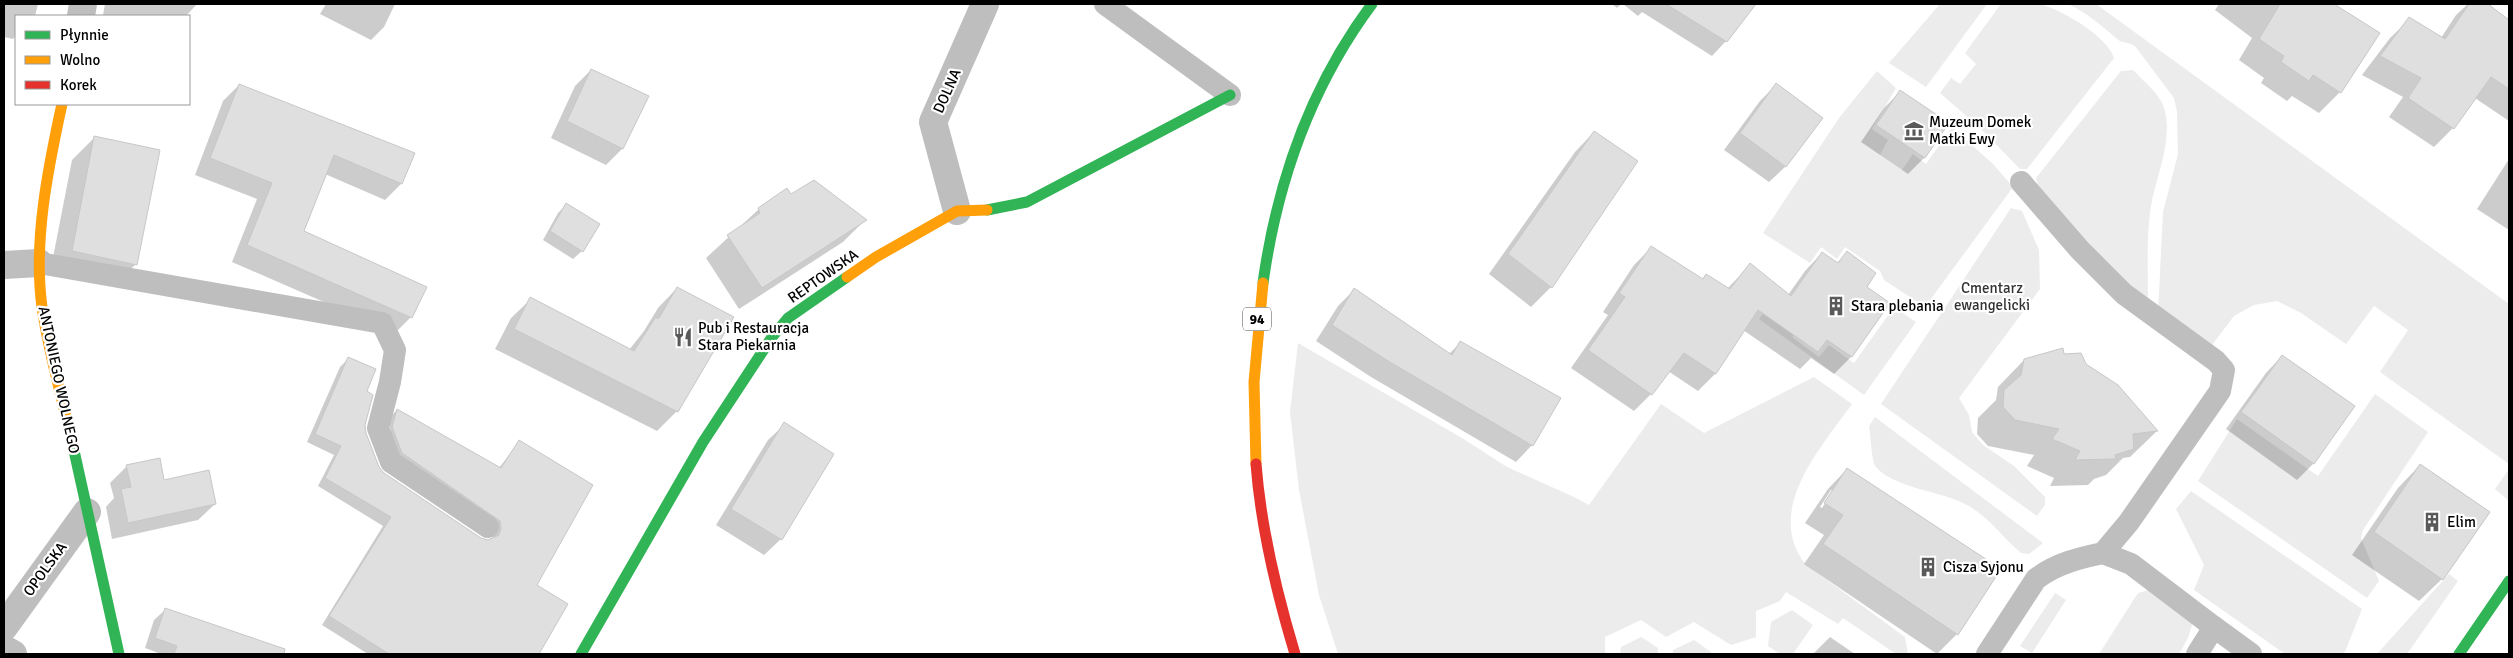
<svg xmlns="http://www.w3.org/2000/svg" width="2513" height="658" viewBox="0 0 2513 658" font-family="Signika,sans-serif">
<rect width="100%" height="100%" fill="#fff"/>
<!-- green -->
<g fill="#ececec">
<polygon points="1940,4 1987,4 1926,87 1889,63"/>
<path d="M2001 4C2013 4 2029 1 2040 4 2062 10 2107 36 2114 58L2027 169H2020L1980 128 1940 93 1951 78 1960 84 1976 64 1965 53Z"/>
<path d="M2068 4H2096L2509 304V464L2380 372 2408 330 2374 306 2346 344 2301 313 2277 301 2254 305 2234 316 2209 349 2158 313 2163 212 2178 154 2177 112 2174 98 2135 46C2129 42 2121 43 2117 39 2101 25 2087 13 2068 4Z"/>
<path d="M2133 70C2143 81 2157 91 2163 105 2175 137 2156 175 2151 206 2146 238 2148 270 2148 302L2127 287 2038 186 2036 178 2121 71Z"/>
<polygon points="1877,71 1896,88 1872,129 1888,140 1880,155 1902,170 1913,154 1926,164 1952,127 1993,164 2013,187 1925,307 1884,280 1880,271 1845,247 1837,259 1821,247 1810,263 1763,233 1839,118"/>
<polygon points="2011,208 2022,211 2039,250 2040,289 1959,398 1969,415 1972,432 1983,445 2014,466 2045,497 2045,505 2037,516 1881,404"/>
<polygon points="1771,303 1801,324 1792,337 1819,357 1829,345 1854,363 1894,307 1916,322 1864,395 1759,319"/>
<path d="M1298 343 1462 438 1507 467 1574 497 1589 505 1661 404 1704 433 1814 377 1852 404C1821 448 1764 509 1805 564L1905 637 1908 654H1896L1843 618 1838 624 1786 592 1780 601 1756 611V637L1731 645 1694 622 1666 637 1641 620 1605 637V654H1338L1319 595 1299 490 1290 412Z"/>
<polygon points="2375,394 2428,432 2363,530 2361,538 2379,581 2367,598 2198,481 2237,419 2318,476"/>
<path d="M1875 417 2043 543 2029 554 2021 553C2002 537 1988 516 1967 505 1942 491 1893 488 1876 467 1871 461 1871 435 1869 426Z"/>
<polygon points="2509,469 2509,501 2495,489"/>
<polygon points="2191,491 2362,609 2345,652 2341,654 2285,654 2194,590 2204,565 2176,509"/>
<polygon points="2449,574 2458,581 2407,654 2377,654"/>
<polygon points="2149,590 2193,622 2188,638 2179,654 2099,654 2138,593"/>
<polygon points="2055,593 2066,600 2032,653 2020,646"/>
<polygon points="1792,610 1813,625 1793,654 1780,654 1768,646 1771,622"/>
<polygon points="1641,637 1658,648 1658,654 1620,654 1621,647"/>
<polygon points="1694,640 1711,652 1711,654 1673,654 1673,650"/>
</g>
<!-- shadow -->
<g fill="#0003" fill-rule="evenodd">
<polygon points="4,4 38,4 35,16 16,16 16,35 13,39 4,37"/>
<polygon points="105,4 197,4 186,16 109,16 103,15"/>
<polygon points="326,4 395,4 384,27 371,40 320,14"/>
<polygon points="1612,4 1621,4 1617,8"/>
<polygon points="1623,4 1754,4 1726,41 1712,56 1642,12 1638,16"/>
<polygon points="2219,4 2332,4 2379,33 2340,92 2319,113 2292,96 2287,101 2261,83 2264,78 2239,60 2252,38 2215,10"/>
<polygon points="2468,4 2486,4 2509,21 2509,121 2475,98 2453,128 2434,147 2389,117 2403,97 2362,75 2390,38 2410,19 2441,38 2456,15"/>
<polygon points="591,70 647,97 622,149 606,165 551,138 575,86"/>
<polygon points="239,85 414,154 401,184 385,200 325,174 302,232 411,317 395,333 232,262 257,199 195,175 223,101"/>
<polygon points="1776,85 1786,166 1769,182 1724,150 1760,101"/>
<polygon points="1900,92 1947,124 1924,158 1908,174 1861,142 1884,108"/>
<polygon points="1594,132 1551,287 1531,307 1489,274 1575,152"/>
<polygon points="95,137 136,264 113,286 50,273 72,160"/>
<polygon points="2509,159 2509,230 2477,209"/>
<polygon points="791,195 865,220 843,242 739,309 706,258 759,209"/>
<polygon points="566,205 582,251 573,259 543,240 558,213"/>
<polygon points="1651,248 1702,280 1706,275 1727,289 1750,265 1788,295 1805,271 1822,253 1837,263 1847,253 1865,287 1889,304 1851,357 1834,374 1811,358 1800,369 1743,330 1715,374 1698,391 1668,371 1651,394 1634,411 1571,368 1608,315 1603,312 1634,265"/>
<polygon points="677,288 677,411 657,431 495,349 511,318 531,299 629,350 644,331 658,308"/>
<polygon points="1354,290 1449,354 1460,343 1559,399 1532,445 1516,462 1371,377 1316,341 1338,306"/>
<polygon points="2063,355 2085,364 2157,431 2130,457 2123,458 2106,475 2094,479 2088,485 2050,486 2054,478 2027,466 2034,455 1988,446 1977,434 1978,418 1996,400 1998,387 2024,360"/>
<polygon points="2282,356 2353,406 2313,464 2297,480 2226,429 2266,373"/>
<polygon points="348,359 365,392 364,433 378,468 383,474 480,539 488,541 493,539 491,529 394,462 389,418 397,410 499,468 519,442 541,649 535,654 525,652 524,654 368,654 322,625 383,526 318,486 334,455 307,442 340,367"/>
<polygon points="785,424 781,539 764,555 716,525 768,440"/>
<polygon points="2420,465 2442,579 2419,601 2352,555 2398,488"/>
<polygon points="127,466 163,482 215,504 198,520 112,539 106,507 114,498 110,483"/>
<path d="M1847 469 1957 634 1937 654 1804 564 1824 535 1805 523 1828 489ZM1831 490H1834L1822 508 1820 507Z"/>
<polygon points="165,610 262,643 257,654 161,654 145,648 154,620"/>
<polygon points="1830,637 1855,654 1813,654"/>
</g>
<!-- building -->
<g fill="#dfdfdf" stroke="#c7c7c7">
<polygon points="1666,4 1756,4 1727,42"/>
<polygon points="2280,4 2334,4 2380,33 2341,93 2313,75 2309,81 2281,62 2284,56 2259,39"/>
<polygon points="2469,4 2488,4 2509,20 2509,89 2491,77 2454,129 2408,98 2421,78 2380,56 2409,17 2445,39"/>
<polygon points="591,69 649,96 623,149 567,121"/>
<polygon points="1776,83 1823,118 1786,167 1740,133"/>
<polygon points="239,84 415,153 402,184 334,155 304,231 427,287 412,318 247,245 272,183 210,158"/>
<polygon points="1900,90 1949,123 1925,158 1876,125"/>
<polygon points="1594,131 1638,161 1552,288 1508,254"/>
<polygon points="94,136 160,150 137,265 72,251"/>
<polygon points="814,180 867,220 762,288 727,235 760,213 758,208 787,188 791,194"/>
<polygon points="566,203 600,224 583,252 550,231"/>
<polygon points="1651,246 1703,279 1706,274 1730,289 1750,263 1791,296 1822,252 1838,263 1847,251 1876,273 1867,287 1890,303 1852,357 1827,340 1818,352 1758,310 1716,374 1684,353 1652,395 1588,350 1625,297 1619,293"/>
<polygon points="677,287 734,317 678,412 514,329 530,297 634,351 655,318 659,318"/>
<polygon points="1354,288 1452,355 1460,341 1561,398 1533,446 1388,361 1332,325"/>
<polygon points="2063,348 2064,354 2081,353 2086,364 2118,385 2158,431 2133,434 2134,449 2115,455 2116,459 2075,460 2080,451 2052,439 2059,429 2015,420 2003,407 2004,390 2021,375 2024,359"/>
<polygon points="2282,355 2355,406 2314,464 2241,412"/>
<polygon points="348,357 376,369 367,391 373,395 365,425 366,433 379,467 384,473 481,538 488,540 499,535 501,528 500,521 402,453 392,427 397,409 501,468 519,440 593,485 537,585 568,604 539,654 389,654 329,616 391,517 325,478 341,446 315,434"/>
<polygon points="784,422 834,454 782,540 731,509"/>
<polygon points="160,458 164,480 209,470 216,504 128,523 121,489 131,487 126,465"/>
<polygon points="2420,464 2490,512 2443,580 2374,532"/>
<polygon points="1847,468 2001,569 1958,635 1823,544 1843,515 1824,503"/>
<polygon points="165,608 285,649 284,654 174,654 177,646 155,638"/>
</g>
<g fill="none" stroke-linecap="round" stroke-linejoin="round">
<!-- lane -->
<g stroke="#bebebe" stroke-width="22">
<polyline points="1105,4 1230,95"/>
<polyline points="2021,182 2080,250 2124,294 2216,361 2224,370 2220,391 2129,522 2103,553 2131,564 2214,627 2197,654"/>
<polyline points="39,263 382,323 395,350 390,382 378,428 391,462 488,527"/>
<polyline points="2214,627 2251,654"/>
<path d="M1987 654 2036 579C2055 564 2079 558 2103 553"/>
</g>
<!-- street -->
<g stroke="#bebebe" stroke-width="28">
<polyline points="81,16 83,4"/>
<polyline points="957,211 933,122 985,4"/>
<polyline points="4,265 39,263"/>
<polyline points="4,627 87,512"/>
<polyline points="4,649 13,654"/>
</g>
<!-- fast -->
<g stroke="#30b455" stroke-width="11">
<polyline points="987,210 1027,202 1230,95"/>
<path d="M1263 283C1277 182 1311 86 1372 4"/>
<polyline points="71,437 119,654"/>
<polyline points="581,654 703,442 772,337 788,318 847,277"/>
<polyline points="2459,654 2509,581"/>
</g>
<!-- slow -->
<g stroke="#ff9f0a" stroke-width="11">
<path d="M62 104C48 168 33 242 42 307 48 350 61 394 71 437"/>
<polyline points="847,277 876,257 957,211 987,210"/>
<polyline points="1256,464 1254,382 1263,283"/>
</g>
<!-- jam -->
<path stroke="#e5322d" stroke-width="11" d="M1256 464C1261 529 1276 591 1295 654"/>
</g>
<!-- icons -->
<defs>
<symbol id="museum-bare" viewBox="-9 -9 18 18"><path d="M0-6L6-3V-2H-6V-3ZM-5-1h2V3h-2ZM-1-1h2V3h-2ZM3-1h2V3H3ZM-6 4H6V6H-6Z" fill="#595959" stroke="#fff" stroke-width="2.5" paint-order="stroke"/></symbol>
<symbol id="building-bare" viewBox="-9 -9 18 18"><path d="M-4-6H4V6H1V3H-1V6H-4ZM-2.5-4.3h1.7v1.8h-1.7ZM.8-4.3h1.7v1.8H.8ZM-2.5-1h1.7V.8h-1.7ZM.8-1h1.7V.8H.8Z" fill="#595959" stroke="#fff" stroke-width="2.5" paint-order="stroke"/></symbol>
<symbol id="restaurant-bare" viewBox="-9 -9 18 18"><path d="M-5-6h1v4h1v-4h1v4h1v-4h1v5L-1.5 .5V6h-2V.5L-5-1ZM5-6V6H3V1.5H1.5Q1.5-4 5-6Z" fill="#595959" stroke="#fff" stroke-width="2.5" paint-order="stroke"/></symbol>
</defs>
<g fill-rule="evenodd">
<use href="#museum-bare" x="1900" y="117" width="28" height="28"/>
<use href="#building-bare" x="1822" y="292" width="28" height="28"/>
<use href="#restaurant-bare" x="669" y="323" width="28" height="28"/>
<use href="#building-bare" x="2418" y="508" width="28" height="28"/>
<use href="#building-bare" x="1914" y="553" width="28" height="28"/>
</g>
<g text-anchor="middle" dominant-baseline="central" stroke-width="4.5" stroke-linejoin="round" paint-order="stroke">
<!-- shield labels -->
<rect fill="#fff" stroke="#4c4c4c" stroke-width="1" x="1243" y="307.5" width="28" height="23" rx="4"/>
<g font-size="14" font-weight="bold" fill="#000">
<text x="1257" y="319">94</text>
</g>
<!-- street labels -->
<g font-size="15" fill="#000" stroke="#fff">
<text transform="translate(947 91) rotate(-66)">DOLNA</text>
<text transform="translate(823 276) rotate(-35)">REPTOWSKA</text>
<text transform="translate(59 380) rotate(78)">ANTONIEGO WOLNEGO</text>
<text transform="translate(45 569) rotate(-54)">OPOLSKA</text>
</g>
<!-- poi labels -->
<g font-size="15" fill="#000" stroke="#fff" text-anchor="start">
<text x="1929" y="122">Muzeum Domek<tspan x="1929" dy="17">Matki Ewy</tspan></text>
<text x="1851" y="306">Stara plebania</text>
<text x="698" y="328">Pub i Restauracja<tspan x="698" dy="17">Stara Piekarnia</tspan></text>
<text x="2447" y="522">Elim</text>
<text x="1943" y="567">Cisza Syjonu</text>
</g>
<!-- park labels -->
<g font-size="15" fill="#333" stroke="#fff">
<text x="1992" y="288">Cmentarz<tspan x="1992" dy="17">ewangelicki</tspan></text>
</g>
</g>
<!-- border -->
<rect width="2513" height="658" fill="none" stroke="#000000" stroke-width="10"/>
<!-- legend -->
<rect x="15" y="15" width="175" height="90" fill="#ffffff" stroke="#999999"/>
<rect x="25" y="31" width="25" height="8" fill="#30b455" stroke="#999999"/>
<text x="60" y="40" font-size="15" fill="#000000">Płynnie</text>
<rect x="25" y="56" width="25" height="8" fill="#ff9f0a" stroke="#999999"/>
<text x="60" y="65" font-size="15" fill="#000000">Wolno</text>
<rect x="25" y="81" width="25" height="8" fill="#e5322d" stroke="#999999"/>
<text x="60" y="90" font-size="15" fill="#000000">Korek</text>
</svg>
